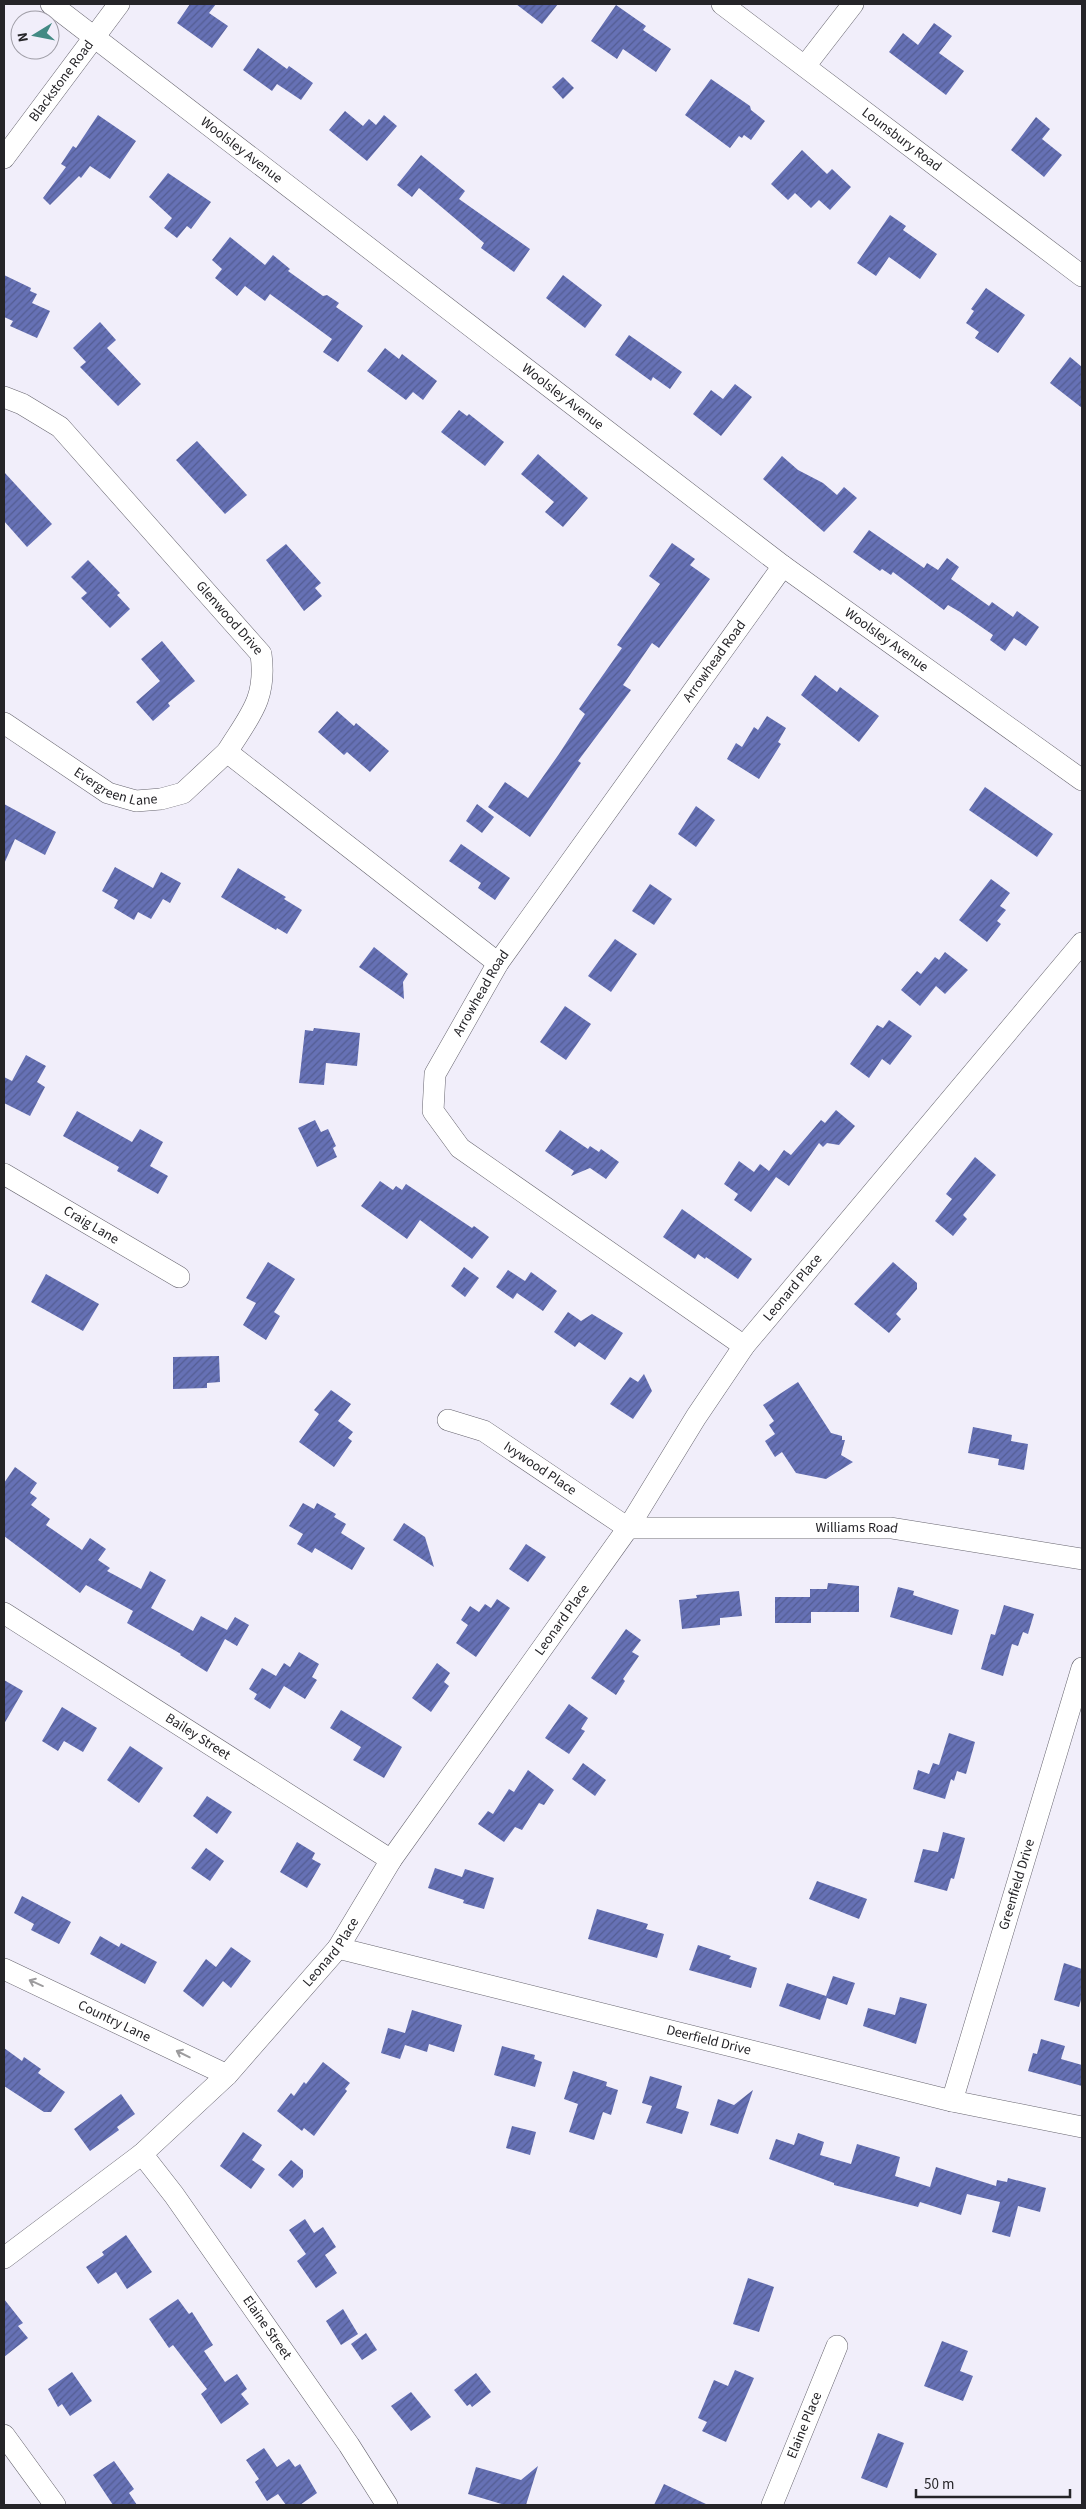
<svg xmlns="http://www.w3.org/2000/svg" width="1086" height="2509" viewBox="0 0 1086 2509" font-family="'Source Sans 3',sans-serif">
<defs>
<pattern id="building-hatch" width="6" height="6" patternUnits="userSpaceOnUse" patternTransform="scale(1.25)"><rect width="6" height="6" fill="#6671b5"/><path d="M-1 1l2-2M0 6l6-6M5 7l2-2" fill="none" stroke="#545d93"/></pattern>
</defs>
<rect width="100%" height="100%" fill="#f1eefa"/>
<!-- building -->
<g fill="url(#building-hatch)">
<polygon points="190,4 216,4 209,13 228,26 212,48 177,23"/>
<polygon points="516,4 558,4 542,24"/>
<polygon points="616,5 646,26 643,30 671,49 656,72 623,49 617,59 591,41"/>
<polygon points="934,23 952,36 939,53 964,71 946,95 889,52 903,33 918,45"/>
<polygon points="258,48 287,69 289,66 313,83 301,100 277,84 272,91 243,70"/>
<polygon points="563,77 574,88 563,99 552,87"/>
<polygon points="711,79 750,106 751,110 765,121 751,140 744,135 742,138 739,136 730,148 685,115"/>
<polygon points="345,111 363,126 369,119 376,125 384,115 397,126 367,161 329,130"/>
<polygon points="98,115 136,141 110,179 90,166 81,178 79,176 50,205 43,198 66,167 61,164 73,146 76,148"/>
<polygon points="1036,117 1050,129 1042,139 1062,155 1044,177 1011,150"/>
<polygon points="802,150 827,174 832,169 851,187 830,210 819,200 811,208 795,193 788,200 771,184"/>
<polygon points="421,155 465,191 459,199 530,249 514,272 481,248 484,243 419,188 412,197 397,185"/>
<polygon points="168,173 211,202 191,229 187,226 177,238 164,228 172,218 149,197"/>
<polygon points="890,215 906,226 903,230 937,254 920,279 889,257 876,276 857,263"/>
<polygon points="230,237 265,265 273,255 290,269 288,271 323,296 327,295 339,303 336,307 363,326 338,362 323,352 332,339 270,294 265,301 245,286 237,296 215,278 222,269 212,260"/>
<polygon points="4,275 31,288 30,291 37,294 32,303 50,311 37,338 10,326 13,321 4,317"/>
<polygon points="563,275 602,305 585,328 546,298"/>
<polygon points="986,288 1025,315 998,353 975,338 979,332 966,323 974,311 971,309"/>
<polygon points="100,322 116,340 107,348 141,384 118,406 80,367 86,362 73,348"/>
<polygon points="629,335 682,372 670,389 653,377 651,381 615,355"/>
<polygon points="385,348 399,359 402,354 437,381 423,400 413,392 406,400 367,371"/>
<polygon points="1070,357 1082,367 1082,408 1050,383"/>
<polygon points="735,384 752,397 721,436 693,414 711,390 723,399"/>
<polygon points="459,410 467,416 469,414 504,442 485,466 441,432"/>
<polygon points="197,441 247,495 225,514 176,460"/>
<polygon points="538,454 588,498 563,527 545,512 554,502 521,474"/>
<polygon points="782,456 798,470 823,483 837,495 844,487 857,498 824,532 763,479"/>
<polygon points="4,472 52,524 27,547 4,521"/>
<polygon points="869,530 924,568 927,563 938,570 947,558 959,567 951,579 989,606 992,602 1013,617 1017,611 1039,627 1026,646 1014,638 1005,651 990,640 993,635 960,612 948,605 944,610 893,572 891,575 882,569 880,571 853,552"/>
<polygon points="672,543 695,559 690,565 710,579 659,648 652,643 623,685 631,690 578,761 581,763 530,837 488,807 505,782 528,798 559,754 585,714 579,709 622,648 617,645 660,584 649,576"/>
<polygon points="286,544 321,583 315,588 322,596 304,611 266,560"/>
<polygon points="88,560 120,593 117,595 130,609 110,628 81,598 87,593 71,577"/>
<polygon points="162,641 195,681 168,703 170,706 153,721 136,702 160,681 141,659"/>
<polygon points="815,675 837,692 840,687 879,716 859,742 801,695"/>
<polygon points="337,711 354,726 356,723 389,751 370,772 347,752 344,755 318,732"/>
<polygon points="767,716 786,728 778,742 781,744 759,779 727,759 736,743 742,747 754,727 758,730"/>
<polygon points="985,787 1053,834 1037,857 969,810"/>
<polygon points="4,804 56,832 45,855 15,839 4,864"/>
<polygon points="477,804 494,817 482,833 466,821"/>
<polygon points="696,806 715,820 696,847 678,834"/>
<polygon points="461,844 510,878 495,900 478,888 481,883 449,861"/>
<polygon points="115,867 153,888 161,872 181,883 170,903 163,899 151,919 138,912 134,920 114,908 118,900 102,891"/>
<polygon points="238,868 286,897 284,899 302,910 287,934 277,928 276,930 221,897"/>
<polygon points="991,879 1010,893 1000,906 1006,910 997,921 1001,924 987,942 959,920"/>
<polygon points="650,884 672,899 654,925 632,911"/>
<polygon points="615,939 637,954 611,992 588,976"/>
<polygon points="374,947 408,974 403,982 404,999 359,967"/>
<polygon points="945,952 968,970 945,994 936,986 920,1006 901,990 917,971 921,974 935,957 939,960"/>
<polygon points="565,1006 591,1024 566,1060 540,1042"/>
<polygon points="889,1020 912,1036 890,1065 882,1059 869,1078 850,1064 877,1025 883,1028"/>
<polygon points="314,1028 360,1033 357,1066 326,1063 324,1085 299,1083 305,1030 313,1031"/>
<polygon points="26,1055 46,1066 37,1082 45,1087 30,1116 4,1103 4,1077 12,1081"/>
<polygon points="836,1110 855,1126 839,1145 827,1143 823,1147 819,1143 789,1186 776,1177 751,1212 734,1200 738,1194 724,1184 739,1161 754,1172 760,1164 769,1171 784,1150 791,1155 821,1120 825,1123"/>
<polygon points="77,1111 132,1142 140,1129 163,1142 150,1166 168,1176 158,1194 117,1171 119,1167 63,1136"/>
<polygon points="315,1120 321,1132 328,1129 336,1146 333,1148 337,1157 317,1167 298,1128"/>
<polygon points="560,1130 588,1149 590,1146 599,1152 601,1149 619,1162 606,1179 590,1168 571,1176 574,1171 545,1151"/>
<polygon points="975,1157 996,1175 963,1215 967,1219 953,1236 935,1221 952,1199 946,1194"/>
<polygon points="380,1181 393,1190 396,1186 402,1190 406,1184 472,1228 474,1226 489,1237 472,1259 420,1220 407,1239 361,1206"/>
<polygon points="682,1209 752,1259 738,1279 706,1257 705,1259 698,1254 695,1259 663,1237"/>
<polygon points="268,1262 295,1279 274,1312 280,1316 266,1340 243,1325 256,1303 246,1298"/>
<polygon points="893,1262 917,1283 917,1289 896,1314 901,1319 889,1333 854,1304"/>
<polygon points="464,1267 479,1278 465,1297 451,1286"/>
<polygon points="508,1270 525,1281 531,1272 557,1291 543,1311 517,1293 513,1299 496,1287"/>
<polygon points="46,1274 99,1304 83,1331 31,1302"/>
<polygon points="568,1312 581,1321 592,1314 623,1333 605,1360 579,1342 575,1347 554,1332"/>
<polygon points="219,1356 220,1382 207,1383 207,1388 173,1389 173,1357"/>
<polygon points="644,1374 652,1391 633,1419 610,1404 630,1377 638,1382"/>
<polygon points="798,1382 831,1433 842,1436 842,1440 845,1440 841,1455 853,1462 826,1479 796,1473 782,1452 775,1457 765,1441 775,1434 769,1425 774,1421 763,1405"/>
<polygon points="331,1390 351,1404 338,1421 353,1432 348,1438 352,1441 334,1467 299,1442 319,1414 314,1410"/>
<polygon points="973,1427 1012,1435 1011,1441 1028,1444 1024,1470 998,1465 999,1459 968,1453"/>
<polygon points="15,1467 37,1483 30,1493 37,1498 31,1505 50,1519 46,1525 82,1550 90,1538 106,1549 98,1560 110,1568 107,1571 141,1589 150,1571 166,1580 151,1608 193,1631 201,1616 227,1630 235,1617 249,1625 237,1646 225,1639 207,1672 180,1655 181,1654 127,1623 133,1611 86,1585 80,1593 4,1536 4,1483"/>
<polygon points="303,1503 314,1509 317,1503 336,1514 334,1517 346,1524 341,1533 365,1548 352,1570 315,1548 312,1553 297,1544 303,1534 289,1526"/>
<polygon points="404,1523 425,1537 434,1567 393,1540"/>
<polygon points="526,1544 546,1557 528,1582 509,1569"/>
<polygon points="828,1583 859,1586 859,1612 811,1612 811,1623 775,1623 775,1597 810,1597 810,1589 827,1589"/>
<polygon points="898,1587 914,1591 913,1595 959,1610 952,1635 890,1617"/>
<polygon points="739,1591 742,1616 720,1618 720,1625 682,1629 679,1600 697,1598 696,1595"/>
<polygon points="497,1599 510,1608 476,1657 456,1643 468,1625 461,1620 470,1606 479,1612 485,1604 491,1608"/>
<polygon points="1004,1605 1034,1614 1028,1634 1023,1632 1018,1646 1012,1644 1003,1676 981,1669 991,1634 995,1635"/>
<polygon points="626,1629 641,1640 632,1652 639,1656 623,1679 625,1681 616,1695 591,1678"/>
<polygon points="299,1652 319,1664 312,1677 317,1680 305,1699 284,1686 270,1709 254,1699 257,1694 249,1689 262,1668 276,1676 284,1663 290,1667"/>
<polygon points="437,1663 450,1673 444,1682 449,1686 431,1712 412,1698"/>
<polygon points="4,1680 23,1691 4,1724"/>
<polygon points="569,1704 588,1718 581,1729 585,1731 569,1754 545,1738"/>
<polygon points="62,1707 97,1728 83,1752 64,1741 58,1751 42,1741"/>
<polygon points="341,1710 402,1747 384,1778 353,1760 361,1747 330,1728"/>
<polygon points="949,1733 975,1742 966,1774 957,1771 954,1781 951,1779 945,1799 913,1789 918,1770 929,1774 933,1763 939,1765"/>
<polygon points="130,1746 163,1768 139,1803 107,1780"/>
<polygon points="583,1763 606,1780 595,1796 572,1779"/>
<polygon points="528,1770 554,1790 544,1805 539,1803 522,1830 515,1827 504,1842 478,1824 488,1811 493,1814 509,1789 514,1792"/>
<polygon points="207,1796 232,1812 217,1834 193,1816"/>
<polygon points="943,1832 965,1838 954,1879 951,1878 947,1891 914,1882 923,1849 938,1852"/>
<polygon points="297,1842 315,1853 312,1859 321,1864 307,1888 280,1872"/>
<polygon points="206,1848 224,1861 210,1881 191,1868"/>
<polygon points="435,1868 462,1877 465,1869 494,1878 484,1909 463,1903 464,1900 428,1888"/>
<polygon points="817,1881 867,1899 859,1919 809,1899"/>
<polygon points="22,1896 71,1922 59,1944 31,1930 34,1924 14,1913"/>
<polygon points="597,1909 648,1924 646,1929 664,1934 657,1958 588,1939"/>
<polygon points="100,1936 119,1947 121,1943 157,1962 145,1984 90,1954"/>
<polygon points="698,1945 731,1956 729,1959 757,1968 751,1988 689,1970"/>
<polygon points="231,1947 251,1961 231,1988 223,1981 203,2007 183,1991 206,1959 216,1967"/>
<polygon points="1064,1963 1082,1969 1082,1996 1079,2007 1054,2000"/>
<polygon points="833,1976 855,1983 847,2005 827,1998 820,2020 779,2006 787,1983 826,1996"/>
<polygon points="900,1997 927,2004 916,2044 863,2026 868,2008 895,2015"/>
<polygon points="412,2010 462,2025 454,2052 429,2044 427,2052 405,2045 400,2059 381,2053 388,2028 405,2033"/>
<polygon points="1041,2039 1065,2046 1061,2059 1082,2065 1082,2086 1028,2071 1033,2053 1037,2054"/>
<polygon points="502,2046 535,2055 534,2059 542,2062 535,2087 494,2075"/>
<polygon points="4,2048 22,2061 24,2057 41,2069 38,2073 65,2092 51,2112 44,2112 4,2086"/>
<polygon points="323,2062 350,2083 345,2089 347,2091 314,2136 304,2128 302,2131 277,2111 291,2093 294,2096 304,2082 306,2084"/>
<polygon points="573,2071 607,2082 606,2086 618,2090 611,2115 603,2112 594,2140 569,2132 578,2104 564,2099"/>
<polygon points="650,2076 682,2086 676,2108 689,2112 682,2134 646,2123 652,2106 642,2103"/>
<polygon points="753,2090 738,2134 710,2125 718,2099 734,2105"/>
<polygon points="121,2094 135,2114 117,2127 119,2130 90,2151 74,2129"/>
<polygon points="512,2126 536,2132 530,2155 506,2148"/>
<polygon points="243,2132 262,2145 252,2160 265,2169 251,2189 220,2166"/>
<polygon points="798,2133 824,2142 820,2155 851,2164 857,2144 900,2157 895,2176 930,2187 936,2167 996,2186 997,2180 1007,2182 1008,2178 1046,2188 1040,2212 1018,2206 1010,2237 992,2232 1000,2202 967,2194 961,2215 920,2202 918,2207 834,2185 834,2183 769,2159 776,2139 794,2145"/>
<polygon points="291,2160 303,2170 303,2177 293,2188 278,2175"/>
<polygon points="305,2219 314,2233 323,2227 336,2247 325,2255 337,2273 316,2288 297,2261 306,2254 289,2230"/>
<polygon points="126,2235 152,2272 127,2289 116,2272 98,2284 86,2267 104,2255 102,2252"/>
<polygon points="748,2278 774,2287 759,2332 733,2324"/>
<polygon points="4,2299 23,2323 18,2326 28,2338 4,2357"/>
<polygon points="178,2299 189,2314 192,2312 213,2345 204,2351 225,2382 237,2374 247,2389 241,2394 249,2404 221,2424 201,2394 207,2389 173,2345 169,2348 149,2319"/>
<polygon points="343,2309 358,2334 341,2345 326,2321"/>
<polygon points="366,2333 377,2350 362,2360 351,2344"/>
<polygon points="942,2341 968,2351 960,2371 973,2376 963,2401 924,2386"/>
<polygon points="735,2370 754,2378 726,2442 702,2431 707,2422 698,2418 714,2380 728,2386"/>
<polygon points="72,2372 92,2401 70,2416 62,2404 58,2407 48,2389"/>
<polygon points="476,2373 491,2392 472,2407 470,2404 467,2406 454,2390"/>
<polygon points="411,2392 431,2417 411,2431 391,2406"/>
<polygon points="878,2433 904,2443 887,2488 861,2478"/>
<polygon points="264,2448 277,2467 289,2459 295,2467 300,2464 317,2493 300,2505 286,2505 278,2494 267,2501 255,2482 259,2479 246,2460"/>
<polygon points="114,2461 134,2489 129,2493 137,2505 113,2505 93,2475"/>
<polygon points="538,2466 526,2505 505,2505 468,2494 476,2467 521,2480"/>
<polygon points="664,2484 708,2505 654,2505"/>
</g>
<g fill="none" stroke-linecap="round" stroke-linejoin="round">
<defs>
<g id="minor">
<path id="s1" d="M51 4 783 566 1082 780"/>
<path id="s2" d="M722 4 1082 276"/>
<polyline points="805,66 853,4"/>
<path id="s3" d="M4 158 119 4"/>
<path id="s4" d="M4 397 22 404 60 427 261 654C267 699 250 715 227 752L498 963"/>
<path id="s5" d="M4 723 108 793 136 801 161 799 183 793 227 752"/>
<path id="s6" d="M4 1174 179 1277"/>
<path id="s7" d="M744 1346 460 1148 433 1111 435 1074 498 963 783 566"/>
<path id="s8" d="M448 1420 484 1431 628 1528H891L1082 1559"/>
<path id="s9" d="M4 1613 391 1860"/>
<path id="s10" d="M338 1948 952 2101 1082 2127"/>
<path id="s11" d="M4 1969 227 2075"/>
<path id="s12" d="M952 2101 1082 1668"/>
<path id="s13" d="M142 2154 174 2195 349 2445 387 2505"/>
<path id="s14" d="M4 2258 142 2154 227 2075 338 1948 391 1860 628 1528 696 1417 744 1346 1082 943"/>
<polyline points="4,2435 55,2505"/>
<path id="s15" d="M772 2505 837 2346"/>
</g>
</defs>
<!-- minor casing -->
<use href="#minor" stroke="#67656f" stroke-width="22"/>
<!-- minor -->
<use href="#minor" stroke="#fff" stroke-width="21"/>
</g>
<!-- one-way arrows -->
<defs><path id="oneway-shaft" d="M-6 0H5M1.5-3L5.5 0L1.5 3" fill="none" stroke-width="1.6" stroke-linecap="round" stroke-linejoin="round" transform="scale(1.25)"/></defs>
<g stroke="#9d9c9e">
<use href="#oneway-shaft" transform="translate(36 1983) rotate(-156)"/>
<use href="#oneway-shaft" transform="translate(183 2054) rotate(-154)"/>
</g>
<g text-anchor="middle" dominant-baseline="central" stroke-width="5" stroke-linejoin="round" paint-order="stroke">
<!-- street labels -->
<g font-size="14" fill="#252428" stroke="#f1eefa">
<text stroke="none"><textPath href="#s3" startOffset="96">Blackstone Road</textPath></text>
<text stroke="none"><textPath href="#s2" startOffset="225">Lounsbury Road</textPath></text>
<text stroke="none"><textPath href="#s1" startOffset="240">Woolsley Avenue</textPath></text>
<text stroke="none"><textPath href="#s1" startOffset="645">Woolsley Avenue</textPath></text>
<text stroke="none"><textPath href="#s4" startOffset="319">Glenwood Drive</textPath></text>
<text stroke="none"><textPath href="#s1" startOffset="1050">Woolsley Avenue</textPath></text>
<text stroke="none"><textPath href="#s7" startOffset="928">Arrowhead Road</textPath></text>
<text stroke="none"><textPath href="#s5" startOffset="131">Evergreen Lane</textPath></text>
<text stroke="none"><textPath href="#s7" startOffset="522">Arrowhead Road</textPath></text>
<text stroke="none"><textPath href="#s6" startOffset="101">Craig Lane</textPath></text>
<text stroke="none"><textPath href="#s14" startOffset="1260">Leonard Place</textPath></text>
<text stroke="none"><textPath href="#s8" startOffset="105">Ivywood Place</textPath></text>
<text stroke="none"><textPath href="#s8" startOffset="440">Williams Road</textPath></text>
<text stroke="none"><textPath href="#s14" startOffset="855">Leonard Place</textPath></text>
<text stroke="none"><textPath href="#s9" startOffset="230">Bailey Street</textPath></text>
<text stroke="none"><textPath href="#s12" startOffset="226">Greenfield Drive</textPath></text>
<text stroke="none"><textPath href="#s14" startOffset="450">Leonard Place</textPath></text>
<text stroke="none"><textPath href="#s11" startOffset="122">Country Lane</textPath></text>
<text stroke="none"><textPath href="#s10" startOffset="382">Deerfield Drive</textPath></text>
<text stroke="none"><textPath href="#s13" startOffset="214">Elaine Street</textPath></text>
<text stroke="none"><textPath href="#s15" startOffset="86">Elaine Place</textPath></text>
</g>
</g>
<!-- border -->
<rect width="1086" height="2509" fill="none" stroke="#252428" stroke-width="10"/>
<!-- north arrow -->
<g transform="translate(35 35) rotate(260)"><circle r="24" fill="#f1eefa" stroke="#9f9da6"/>
<path d="M0-4L9 19L0 12L-9 19Z" fill="#438a84"/>
<text y="-8" font-size="14" font-weight="bold" text-anchor="middle" fill="#252428">N</text>
</g>
<!-- scale -->
<path d="M916 2489v8h154v-8" fill="none" stroke="#252428" stroke-width="2.5"/>
<text x="924" y="2489" font-size="15" fill="#252428" stroke="#f1eefa" stroke-width="4" paint-order="stroke">50 m</text>
</svg>
